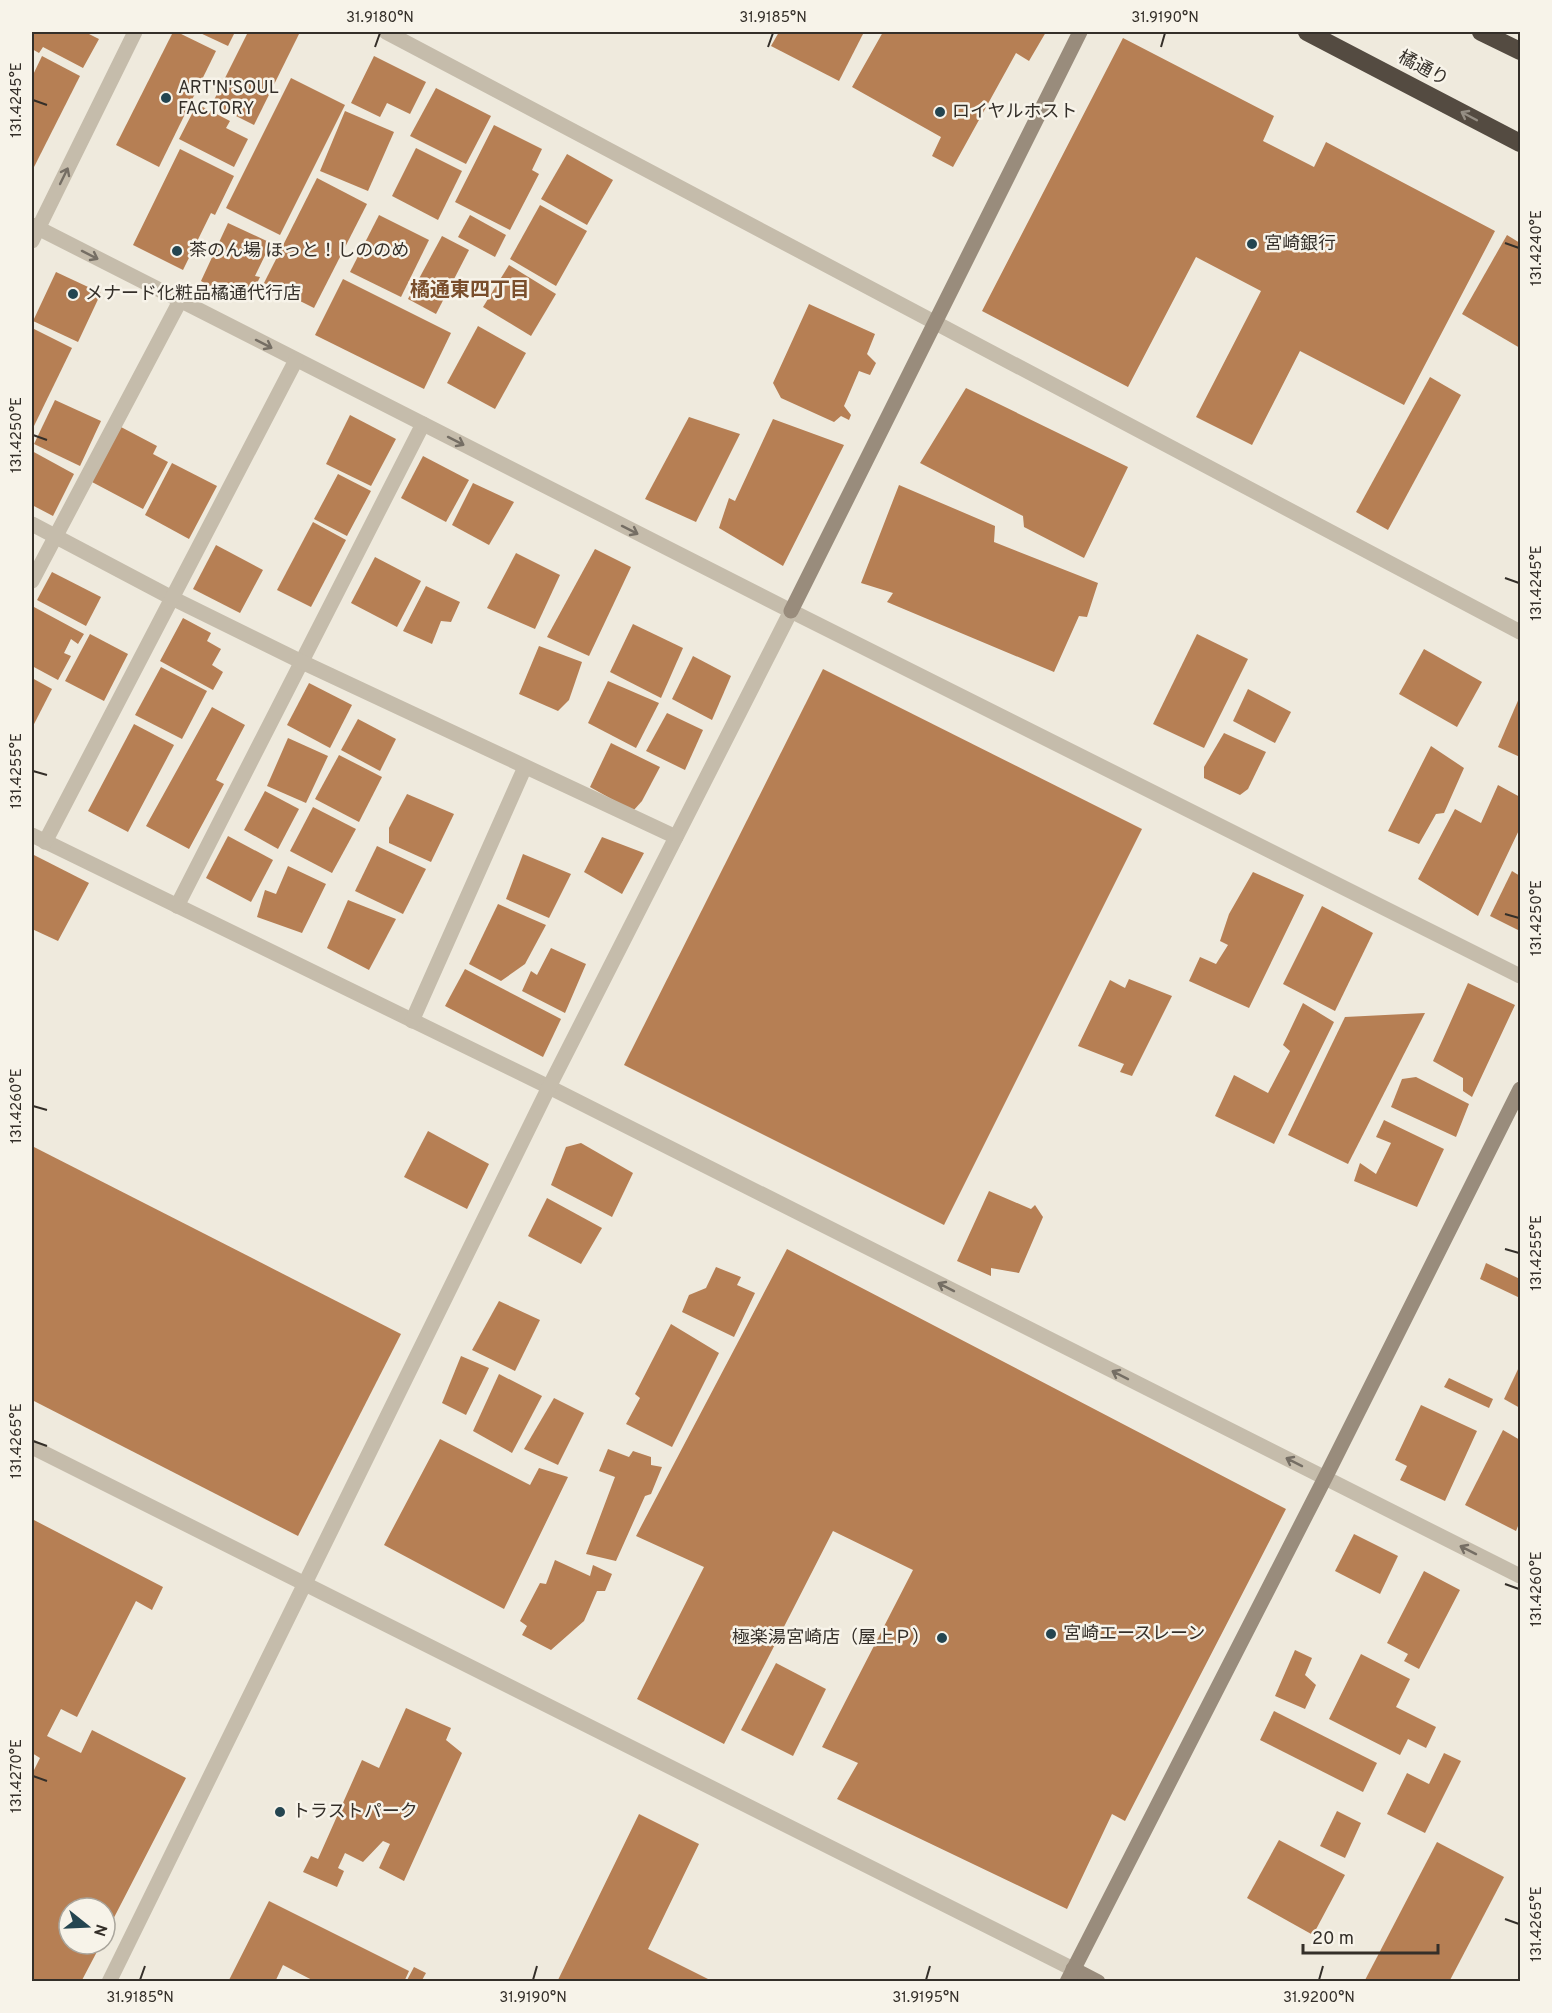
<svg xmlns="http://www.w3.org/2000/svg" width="1552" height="2013" viewBox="0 0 1552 2013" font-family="Overpass,'Noto Sans JP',sans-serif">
<rect width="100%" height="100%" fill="#efeadd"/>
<!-- building -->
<g fill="#b67f54">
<polygon points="32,32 85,32 99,39 83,68 43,47 39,53 32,49"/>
<polygon points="173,32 177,32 216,51 159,167 116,145"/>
<polygon points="198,32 235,32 228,46"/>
<polygon points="248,32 300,32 254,125 212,104"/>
<polygon points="779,32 864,32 839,81 771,46"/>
<polygon points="883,32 1046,32 1029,61 1016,53 953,167 932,156 941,137 852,87"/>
<polygon points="1123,38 1274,116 1263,141 1314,167 1326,142 1495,231 1404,405 1300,351 1252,445 1196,417 1261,291 1196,257 1128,387 982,311"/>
<polygon points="42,56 80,76 32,171 32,77"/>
<polygon points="374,56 426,82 410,114 387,103 380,117 351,103"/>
<polygon points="291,78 345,105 280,235 226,208"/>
<polygon points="436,88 491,116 466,164 410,136"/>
<polygon points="197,104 230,121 226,128 248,139 234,167 179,139"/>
<polygon points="345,111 394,132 368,191 320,171"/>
<polygon points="494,125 542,149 532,170 539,174 510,230 455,202"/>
<polygon points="416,148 462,171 438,220 392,196"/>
<polygon points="180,149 234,176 215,215 211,213 183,270 133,245"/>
<polygon points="567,154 613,180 587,225 541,199"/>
<polygon points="317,178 367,204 314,308 264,283"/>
<polygon points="540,205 587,231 556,286 510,259"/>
<polygon points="379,215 429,240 401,297 350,272"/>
<polygon points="470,215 506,235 495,257 458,237"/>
<polygon points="228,223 271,243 255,276 260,277 250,298 214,281 211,287 201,281"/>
<polygon points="1507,235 1520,243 1520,348 1462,314"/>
<polygon points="442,236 469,250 436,314 408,299"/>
<polygon points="509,265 556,294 531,336 483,307"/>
<polygon points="56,272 101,293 78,342 33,321"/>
<polygon points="343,279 451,333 424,389 315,335"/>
<polygon points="809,304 875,334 867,354 876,363 870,375 859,371 844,406 851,415 849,420 841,416 834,422 781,398 773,383"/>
<polygon points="478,326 526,353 495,409 447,383"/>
<polygon points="32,328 72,348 34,426 32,425"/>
<polygon points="1430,377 1461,395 1388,530 1356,512"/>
<polygon points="966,388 1128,467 1084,558 1024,527 1023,516 920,463"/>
<polygon points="55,400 101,421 80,466 34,444"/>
<polygon points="350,415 396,439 371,486 326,464"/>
<polygon points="689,417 740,434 696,522 645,499"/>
<polygon points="773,419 844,445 783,566 719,528 729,498 735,501"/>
<polygon points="121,427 157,446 153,454 168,462 143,509 92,482"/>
<polygon points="32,451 74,474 53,516 32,505"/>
<polygon points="423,456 469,480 446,522 401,498"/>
<polygon points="172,463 217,486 189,539 145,515"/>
<polygon points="338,474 371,491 347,536 314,519"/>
<polygon points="473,483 514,502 489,545 452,525"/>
<polygon points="899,485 995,526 994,542 1098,583 1087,617 1079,616 1054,672 887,602 893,593 861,583"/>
<polygon points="313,522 346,540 311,607 277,590"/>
<polygon points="216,545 263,570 240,613 193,589"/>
<polygon points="595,549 631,567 589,656 547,637"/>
<polygon points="516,553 560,575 535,629 487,608"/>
<polygon points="375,557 421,581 397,627 351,603"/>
<polygon points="52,572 101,597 86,626 37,600"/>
<polygon points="426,586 460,602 451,622 441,621 432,644 403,631"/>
<polygon points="34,607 84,634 78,644 71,639 64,653 71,656 58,680 32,666 32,629 34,624 32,622 32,612"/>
<polygon points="183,618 211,633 207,641 221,649 212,665 223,672 213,690 160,661"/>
<polygon points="633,624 683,648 661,698 610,672"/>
<polygon points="90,634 128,654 104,701 65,681"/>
<polygon points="1197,634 1248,659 1204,748 1153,724"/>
<polygon points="539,646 582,662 569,700 558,711 519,694"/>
<polygon points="1424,649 1482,682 1457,727 1399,694"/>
<polygon points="693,656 731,676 712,720 672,699"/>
<polygon points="161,667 207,691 182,739 135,715"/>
<polygon points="823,669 1142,829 944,1225 624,1065"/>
<polygon points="32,678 52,689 32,728"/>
<polygon points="608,681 659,703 636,748 588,723"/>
<polygon points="309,683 352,705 330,748 287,725"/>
<polygon points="1248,689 1291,712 1275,743 1233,721"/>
<polygon points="1520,696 1520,757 1498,747"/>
<polygon points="212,707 245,725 216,780 224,784 189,849 146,826"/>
<polygon points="667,713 703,730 685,770 646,751"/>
<polygon points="358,719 396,739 380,771 341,750"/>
<polygon points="134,724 174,745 128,832 88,811"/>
<polygon points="1224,733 1266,752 1248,789 1240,795 1204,778 1204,767"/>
<polygon points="288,738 328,756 306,803 267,786"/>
<polygon points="611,743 660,767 642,801 633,811 590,787"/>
<polygon points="1431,746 1464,768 1444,813 1436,814 1419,844 1388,831"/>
<polygon points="339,755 382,777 359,822 315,799"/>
<polygon points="1498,785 1520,797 1520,828 1478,916 1418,879 1455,809 1481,823"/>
<polygon points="265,791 299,809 278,849 244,830"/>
<polygon points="407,794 454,814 431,862 389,843 389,828"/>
<polygon points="313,807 356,829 332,873 290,851"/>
<polygon points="228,836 273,860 251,902 206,878"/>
<polygon points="602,837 644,853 622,894 584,872"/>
<polygon points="377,846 426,869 403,914 355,891"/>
<polygon points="32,854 89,883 58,941 32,929"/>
<polygon points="523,854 571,874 549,918 506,899"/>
<polygon points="288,866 326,884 302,933 257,917 265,890 276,894"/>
<polygon points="1512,871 1520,876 1520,931 1490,916"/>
<polygon points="1253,872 1304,895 1249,1008 1189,981 1200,957 1216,964 1228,945 1220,941 1229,914"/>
<polygon points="348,900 396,919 369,970 327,948"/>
<polygon points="498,904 546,925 525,964 501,981 469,964"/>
<polygon points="1322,906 1373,933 1335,1011 1283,984"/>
<polygon points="551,948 586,964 565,1013 522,991 531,971 537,975"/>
<polygon points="465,969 561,1019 543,1057 445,1006"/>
<polygon points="1129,979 1172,996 1132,1076 1120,1072 1124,1064 1078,1046 1110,980 1125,988"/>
<polygon points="1468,983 1515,1005 1472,1097 1463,1091 1463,1078 1433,1061"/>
<polygon points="1303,1003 1334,1022 1274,1144 1215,1116 1234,1075 1268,1093 1290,1051 1283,1045"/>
<polygon points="1425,1013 1348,1164 1288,1135 1345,1017"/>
<polygon points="1416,1077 1469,1104 1456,1137 1391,1107 1402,1079"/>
<polygon points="1384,1120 1444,1149 1417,1207 1354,1181 1360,1163 1376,1174 1391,1143 1376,1137"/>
<polygon points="428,1131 489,1164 467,1209 404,1177"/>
<polygon points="581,1143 633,1173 612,1217 551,1185 566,1147"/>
<polygon points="32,1146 401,1334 298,1536 32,1400"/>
<polygon points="989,1191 1031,1209 1035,1205 1043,1217 1019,1273 991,1268 991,1276 957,1261"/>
<polygon points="547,1198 602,1228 581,1264 528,1236"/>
<polygon points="787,1249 1286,1509 1125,1821 1112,1814 1067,1909 837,1799 858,1763 822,1747 913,1570 833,1531 724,1744 637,1699 704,1567 636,1536"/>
<polygon points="1486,1263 1520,1279 1520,1298 1480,1279"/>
<polygon points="716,1267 741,1277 737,1285 755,1293 734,1337 682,1312 689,1295 706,1288"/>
<polygon points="499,1301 540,1320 515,1371 472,1350"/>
<polygon points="671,1324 719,1353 672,1447 626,1424 640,1398 635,1394"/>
<polygon points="461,1356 489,1368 466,1415 442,1403"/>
<polygon points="1520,1365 1520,1408 1504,1399"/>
<polygon points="499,1374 542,1396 512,1453 473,1431"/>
<polygon points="1449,1378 1493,1399 1489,1408 1444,1387"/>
<polygon points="554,1398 584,1413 558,1465 524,1449"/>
<polygon points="1421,1405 1477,1431 1445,1501 1400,1480 1407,1466 1395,1460"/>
<polygon points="1503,1430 1520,1440 1520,1521 1516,1531 1465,1505"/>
<polygon points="440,1439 530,1485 539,1468 568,1477 504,1609 384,1545"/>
<polygon points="608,1449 629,1457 633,1451 651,1457 651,1465 662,1467 651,1494 645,1496 616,1561 586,1554 615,1477 599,1471"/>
<polygon points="32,1519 163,1587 152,1610 136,1601 77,1717 61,1709 47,1736 81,1753 92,1730 186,1778 105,1935 105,1908 69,1908 69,1944 101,1944 81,1982 32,1982 32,1774 40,1758 32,1753"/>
<polygon points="1354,1534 1398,1556 1380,1594 1335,1571"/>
<polygon points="555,1560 590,1576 593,1565 612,1574 605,1591 597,1591 584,1621 551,1650 522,1635 527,1626 520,1621 540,1583 546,1584"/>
<polygon points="1424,1571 1460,1590 1419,1669 1404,1661 1408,1654 1387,1643"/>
<polygon points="1295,1650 1312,1658 1305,1675 1316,1685 1305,1709 1275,1696"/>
<polygon points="1361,1654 1410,1679 1396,1707 1436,1727 1426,1748 1408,1739 1400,1755 1329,1719"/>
<polygon points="776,1663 826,1689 793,1756 741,1730"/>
<polygon points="406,1708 451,1728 446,1740 462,1753 404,1881 379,1868 390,1844 383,1841 363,1862 345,1853 338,1868 344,1871 337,1887 303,1872 311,1856 318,1859 362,1760 379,1768"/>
<polygon points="1274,1711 1377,1763 1363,1792 1260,1740"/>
<polygon points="1444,1753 1461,1761 1425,1833 1387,1814 1407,1773 1429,1784"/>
<polygon points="1337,1811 1361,1823 1345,1858 1320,1846"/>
<polygon points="639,1814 699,1844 648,1949 714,1982 557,1982"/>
<polygon points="1279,1840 1345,1875 1313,1935 1247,1898"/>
<polygon points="1437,1842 1504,1877 1449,1982 1364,1982"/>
<polygon points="269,1901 409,1971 404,1982 316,1982 283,1965 275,1982 228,1982"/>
<polygon points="414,1967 426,1973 421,1982 406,1982"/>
</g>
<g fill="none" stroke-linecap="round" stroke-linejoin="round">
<!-- lane -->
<polyline stroke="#c5bcab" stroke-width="15" points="177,906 423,424"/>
<!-- street -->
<g stroke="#c5bcab" stroke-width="15">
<polyline points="386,32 1520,632"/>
<polyline points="32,225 791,611 1520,976"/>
<polyline points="32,241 135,32"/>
<polyline points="32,524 172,598 302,662 676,837"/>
<polyline points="32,581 180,301"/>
<polyline points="32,835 549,1087 1520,1576"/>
<polyline points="45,842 296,360"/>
<polyline points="412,1021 525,767"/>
<polyline points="32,1447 1073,1969"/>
<polyline points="109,1982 549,1087 791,611"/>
</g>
<!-- secondary -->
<g stroke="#998c7c" stroke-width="15">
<polyline points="791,611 1080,32"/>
<polyline points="1073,1969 1098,1982"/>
<polyline points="1067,1982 1325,1478 1520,1089"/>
</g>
<!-- highway -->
<g stroke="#544b41" stroke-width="18">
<polyline points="1307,32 1520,143"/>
<polyline points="1481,32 1520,51"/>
</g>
</g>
<!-- one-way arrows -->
<defs><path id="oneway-shaft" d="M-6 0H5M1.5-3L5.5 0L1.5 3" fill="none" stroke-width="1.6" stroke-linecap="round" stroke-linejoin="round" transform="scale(1.5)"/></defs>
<use stroke="#958e84" href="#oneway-shaft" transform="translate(1469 116) rotate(-152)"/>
<g stroke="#756e64">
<use href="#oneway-shaft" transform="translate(64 176) rotate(-64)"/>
<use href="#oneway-shaft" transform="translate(90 255) rotate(27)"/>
<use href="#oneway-shaft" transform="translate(264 344) rotate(27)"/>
<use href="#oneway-shaft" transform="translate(456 441) rotate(27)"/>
<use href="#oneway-shaft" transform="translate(630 530) rotate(27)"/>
<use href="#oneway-shaft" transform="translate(946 1287) rotate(-153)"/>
<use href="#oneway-shaft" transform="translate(1120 1375) rotate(-153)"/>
<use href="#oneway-shaft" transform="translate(1294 1462) rotate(-153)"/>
<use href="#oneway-shaft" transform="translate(1468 1550) rotate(-153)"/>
</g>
<!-- ticks -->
<path fill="none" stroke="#342f29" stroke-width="2" d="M375 47 380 33M768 47 773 33M1161 47 1165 33M33 100 47 105M1505 243 1519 248M33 435 47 440M1505 578 1519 583M33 771 47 775M1505 914 1519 918M33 1106 47 1110M1505 1249 1519 1253M33 1441 47 1446M1505 1584 1519 1589M33 1776 47 1781M1505 1919 1519 1924M140 1980 145 1966M533 1980 537 1966M926 1980 930 1966M1319 1980 1323 1966"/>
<!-- markers -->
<g fill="#244550" stroke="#f7f3e9" stroke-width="2">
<circle cx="166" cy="98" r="6"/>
<circle cx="940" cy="112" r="6"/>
<circle cx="1252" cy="244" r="6"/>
<circle cx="177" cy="251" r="6"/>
<circle cx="73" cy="294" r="6"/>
<circle cx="1051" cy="1634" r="6"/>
<circle cx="942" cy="1638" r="6"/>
<circle cx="280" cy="1812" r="6"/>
</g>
<g text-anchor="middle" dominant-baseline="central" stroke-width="5" stroke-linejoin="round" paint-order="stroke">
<!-- street labels -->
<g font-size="18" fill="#342f29" stroke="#f7f3e9">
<text transform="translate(1423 69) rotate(28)">橘通り</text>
</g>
<!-- poi labels -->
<g font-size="18" fill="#342f29" stroke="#f7f3e9" text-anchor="start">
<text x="178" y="88">ART'N'SOUL<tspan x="178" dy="21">FACTORY</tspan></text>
<text x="952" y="112">ロイヤルホスト</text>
<text x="1264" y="244">宮崎銀行</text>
<text x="189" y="251">茶のん場 ほっと！しののめ</text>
<text x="85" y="294">メナード化粧品橘通代行店</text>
<text x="1063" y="1634">宮崎エースレーン</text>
<text x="930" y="1638" text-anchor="end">極楽湯宮崎店（屋上Ｐ）</text>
<text x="292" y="1812">トラストパーク</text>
</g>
<!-- neighbourhood labels -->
<g font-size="20" font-weight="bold" fill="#794e2c" stroke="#f7f3e9">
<text x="470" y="291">橘通東四丁目</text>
</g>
</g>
<!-- border -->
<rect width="1552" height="2013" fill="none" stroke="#f7f3e9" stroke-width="66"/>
<!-- north arrow -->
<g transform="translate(87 1926) rotate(108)"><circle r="28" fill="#f7f3e9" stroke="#a9a59c" stroke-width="1.5"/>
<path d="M0-4.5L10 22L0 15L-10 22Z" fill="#244550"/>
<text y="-9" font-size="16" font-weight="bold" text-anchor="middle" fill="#342f29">N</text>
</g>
<!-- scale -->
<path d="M1303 1944v9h135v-9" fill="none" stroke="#342f29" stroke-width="3"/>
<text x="1312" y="1944" font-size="18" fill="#342f29" stroke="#f7f3e9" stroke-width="4.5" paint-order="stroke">20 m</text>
<rect x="33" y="33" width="1486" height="1947" fill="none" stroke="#342f29" stroke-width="2"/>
<g font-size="15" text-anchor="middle" fill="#342f29">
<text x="380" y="22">31.9180°N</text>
<text x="773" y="22">31.9185°N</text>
<text x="1165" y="22">31.9190°N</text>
<text transform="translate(16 100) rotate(-90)" y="5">131.4245°E</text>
<text transform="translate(1536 248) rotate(-90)" y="5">131.4240°E</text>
<text transform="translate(16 435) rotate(-90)" y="5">131.4250°E</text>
<text transform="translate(1536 583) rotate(-90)" y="5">131.4245°E</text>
<text transform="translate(16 771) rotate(-90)" y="5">131.4255°E</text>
<text transform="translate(1536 918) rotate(-90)" y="5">131.4250°E</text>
<text transform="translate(16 1106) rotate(-90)" y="5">131.4260°E</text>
<text transform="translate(1536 1253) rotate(-90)" y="5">131.4255°E</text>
<text transform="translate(16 1441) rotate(-90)" y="5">131.4265°E</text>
<text transform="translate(1536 1589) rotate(-90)" y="5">131.4260°E</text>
<text transform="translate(16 1776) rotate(-90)" y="5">131.4270°E</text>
<text transform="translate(1536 1924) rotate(-90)" y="5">131.4265°E</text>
<text x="140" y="2002">31.9185°N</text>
<text x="533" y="2002">31.9190°N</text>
<text x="926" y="2002">31.9195°N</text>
<text x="1319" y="2002">31.9200°N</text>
</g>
</svg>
